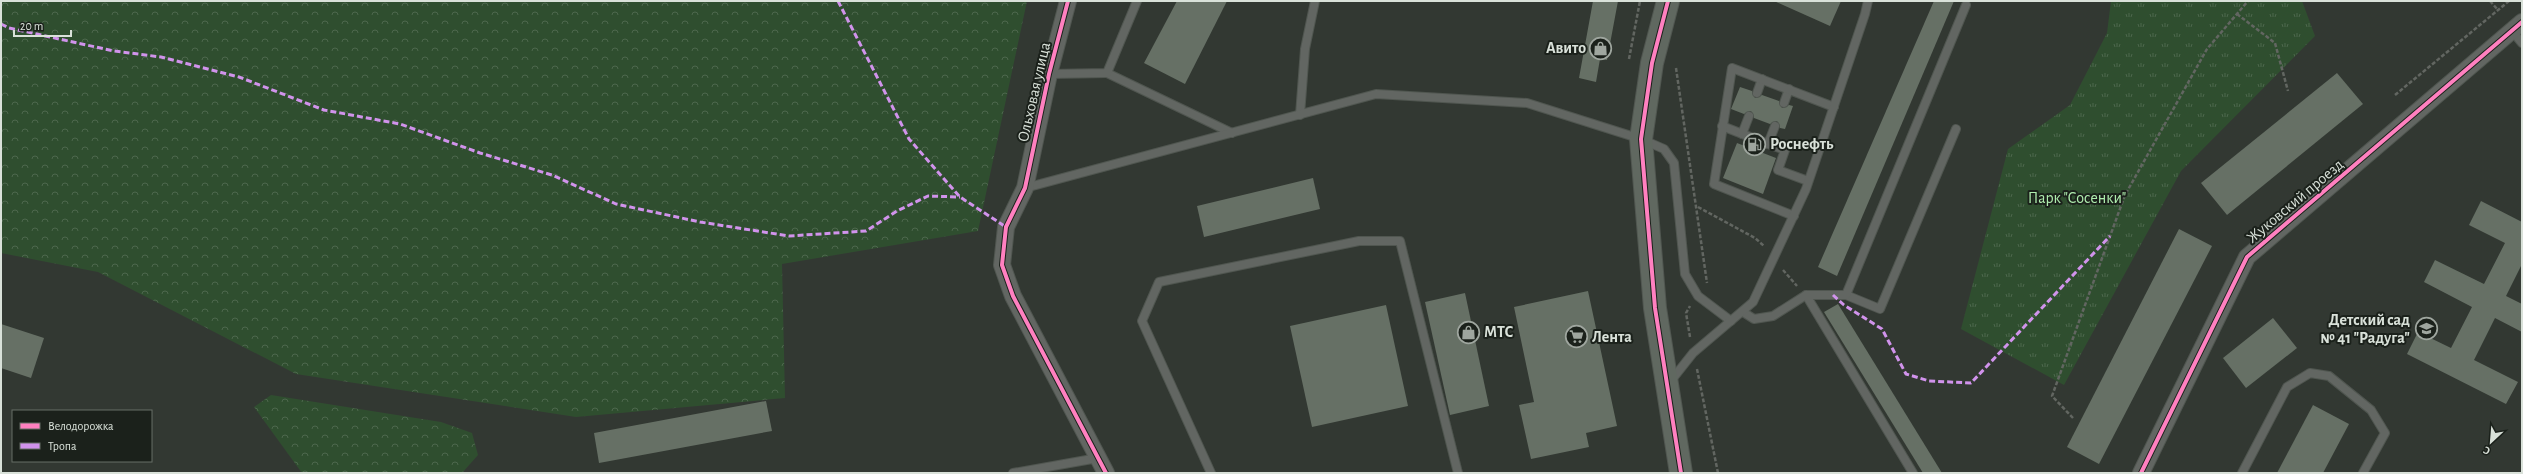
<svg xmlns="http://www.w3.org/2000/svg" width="2523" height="474" viewBox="0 0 2523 474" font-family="'Alegreya Sans',sans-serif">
<defs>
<pattern id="forest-crowns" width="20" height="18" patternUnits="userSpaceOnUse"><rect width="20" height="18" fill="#2f4e2f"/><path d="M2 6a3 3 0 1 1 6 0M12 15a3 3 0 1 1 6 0" fill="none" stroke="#4d674d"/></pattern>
<pattern id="park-tufts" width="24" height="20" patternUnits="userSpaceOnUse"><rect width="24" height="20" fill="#2f4e2f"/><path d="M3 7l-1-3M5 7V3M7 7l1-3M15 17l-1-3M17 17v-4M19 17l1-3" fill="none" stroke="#4d674d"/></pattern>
</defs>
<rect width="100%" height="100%" fill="#323832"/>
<!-- forest -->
<g fill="url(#forest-crowns)">
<polygon points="1,1 1027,1 978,231 782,264 785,398 576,417 296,374 98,272 1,253"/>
<polygon points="271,395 441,422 472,433 478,455 462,473 302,473 254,407"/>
</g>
<!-- park -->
<polygon fill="url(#park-tufts)" points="2111,1 2302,1 2315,36 2181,171 2064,385 1961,329 2008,149 2070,105 2107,33"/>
<!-- building -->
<g fill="#667065">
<polygon points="1177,1 1227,1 1185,84 1144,63"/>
<polygon points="1593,1 1618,1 1607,60 1600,59 1596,82 1579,78"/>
<polygon points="1774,1 1841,1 1830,26"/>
<polygon points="1934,1 1954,1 1837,276 1818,267"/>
<polygon points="2337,73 2363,104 2227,215 2201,183"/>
<polygon points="1740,87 1752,91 1755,98 1762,95 1779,101 1782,108 1789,105 1793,106 1785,129 1780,128 1777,121 1770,124 1754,118 1751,111 1744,114 1731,109"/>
<polygon points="1737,143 1776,158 1763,194 1723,178"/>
<polygon points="1313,178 1320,209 1204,237 1197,206"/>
<polygon points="2481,201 2522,222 2522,264 2506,296 2522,304 2522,332 2495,318 2474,360 2518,382 2506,404 2407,354 2418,332 2451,348 2472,307 2424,282 2435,260 2484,284 2505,243 2469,225"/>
<polygon points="2179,229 2212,246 2099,464 2067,447"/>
<polygon points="1588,291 1617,426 1586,433 1589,447 1531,459 1519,405 1534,402 1514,307"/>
<polygon points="1465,293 1489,406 1450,415 1425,302"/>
<polygon points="1838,304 1942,473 1923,473 1824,312"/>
<polygon points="1386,305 1408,406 1312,427 1290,326"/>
<polygon points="2273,318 2297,348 2246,388 2223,358"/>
<polygon points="1,324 44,338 31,378 1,368"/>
<polygon points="766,401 772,431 599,463 594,433"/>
<polygon points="2313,405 2349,424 2323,473 2277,473"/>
</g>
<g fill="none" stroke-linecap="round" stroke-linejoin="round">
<defs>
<g id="lane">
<polyline points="2512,31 2522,43"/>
<polyline points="1107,73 1232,133"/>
<polyline points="1049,74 1107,73 1137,1"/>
<polyline points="1757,93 1762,79"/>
<polyline points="1784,103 1789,89"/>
<polyline points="1300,115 1305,49 1315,1"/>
<polyline points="1722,126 1768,144"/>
<polyline points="1775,126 1768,144 1785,150 1778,170 1808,181"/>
<polyline points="1742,134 1749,116"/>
<polyline points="1025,188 1376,94 1527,103 1641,139 1664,149 1674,163 1685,274 1698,296 1731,321"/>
<polyline points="1794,216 1714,184 1732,68 1834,107"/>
<polyline points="1806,295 1913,473"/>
<polyline points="1846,295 1880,309 1956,129"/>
<polyline points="1743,312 1754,319 1773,316 1806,295 1846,295 1966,5"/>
<polyline points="1670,382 1693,353 1753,302 1806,189 1865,14 1868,1"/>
<polyline points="1013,473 1098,458"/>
<polyline points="1211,473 1142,321 1159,282 1359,241 1400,241 1458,473"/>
<polyline points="2242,473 2287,387 2310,373 2329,376 2371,410 2385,433 2363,473"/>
</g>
<g id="street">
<polyline points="1068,1 1049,74 1025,188 1006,227 1002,265 1013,296 1106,473"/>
<polyline points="2141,473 2247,257 2522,22"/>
</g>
<polyline id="secondary" points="1668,1 1652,63 1641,139 1655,308 1681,473"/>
</defs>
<!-- lane casing -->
<use href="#lane" stroke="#505650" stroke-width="10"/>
<!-- street casing -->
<use href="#street" stroke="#505650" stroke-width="18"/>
<!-- secondary casing -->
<use href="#secondary" stroke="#505650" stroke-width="24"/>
<!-- path -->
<g stroke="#626661" stroke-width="2.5" stroke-dasharray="4 2" stroke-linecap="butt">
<polyline points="2490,1 2498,10"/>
<polyline points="2237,14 2275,43 2288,91"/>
<polyline points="1629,59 1640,1"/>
<polyline points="1676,68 1707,283"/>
<polyline points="2395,95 2509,1"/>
<polyline points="1698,207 1755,238 1764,246"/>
<polyline points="1783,270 1797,286"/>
<polyline points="1690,337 1686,313 1690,306"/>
<polyline points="1697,369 1718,473"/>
<polyline points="2073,418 2052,396 2125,195 2207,49 2248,1"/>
</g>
<!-- lane -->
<use href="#lane" stroke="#626662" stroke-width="8"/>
<!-- street -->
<use href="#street" stroke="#626662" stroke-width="16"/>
<!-- secondary -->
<use href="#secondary" stroke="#606860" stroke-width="22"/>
<!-- quiet -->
<g stroke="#d193ec" stroke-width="3" stroke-dasharray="6 3" stroke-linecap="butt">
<polyline points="838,1 909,139 960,197 1006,227"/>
<polyline points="1,24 9,28 114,51 161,57 239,77 324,110 400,124 480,153 552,175 616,204 700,222 789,236 866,231 897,211 928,196 960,197"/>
<polyline points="1833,295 1844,305 1882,329 1906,374 1929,381 1971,383 2110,236"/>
</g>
<defs>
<g id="cycleway">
<polyline points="1068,1 1049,74 1025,188 1006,227 1002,265 1013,296 1106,473"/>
<polyline points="1668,1 1652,63 1641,139 1655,308 1681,473"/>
<polyline points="2141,473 2247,257 2522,22"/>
</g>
</defs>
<!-- cycleway casing -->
<use href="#cycleway" stroke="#1b211b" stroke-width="6"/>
<!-- cycleway -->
<use href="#cycleway" stroke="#ff80c0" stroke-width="4"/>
</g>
<!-- icons -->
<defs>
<symbol id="shop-ring" viewBox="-11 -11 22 22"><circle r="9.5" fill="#1b211b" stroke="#9fa69f" stroke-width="1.5"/><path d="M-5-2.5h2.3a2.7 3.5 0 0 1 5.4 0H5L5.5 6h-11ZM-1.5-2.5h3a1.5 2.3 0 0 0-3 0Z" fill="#9fa69f"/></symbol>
<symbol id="fuel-ring" viewBox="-11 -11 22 22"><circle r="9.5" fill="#1b211b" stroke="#9fa69f" stroke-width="1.5"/><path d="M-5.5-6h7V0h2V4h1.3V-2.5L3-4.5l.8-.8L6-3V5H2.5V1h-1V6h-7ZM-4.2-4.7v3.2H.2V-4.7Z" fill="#9fa69f"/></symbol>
<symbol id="school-ring" viewBox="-11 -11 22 22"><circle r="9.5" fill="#1b211b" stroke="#9fa69f" stroke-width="1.5"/><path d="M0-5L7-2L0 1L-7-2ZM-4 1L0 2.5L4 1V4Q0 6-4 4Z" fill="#9fa69f"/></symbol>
<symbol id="supermarket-ring" viewBox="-11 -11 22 22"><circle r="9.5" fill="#1b211b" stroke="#9fa69f" stroke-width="1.5"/><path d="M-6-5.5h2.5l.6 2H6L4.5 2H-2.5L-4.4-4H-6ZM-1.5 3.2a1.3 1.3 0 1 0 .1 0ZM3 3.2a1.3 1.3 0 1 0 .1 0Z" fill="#9fa69f"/></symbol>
</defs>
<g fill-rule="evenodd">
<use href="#shop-ring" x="1588" y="36" width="25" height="25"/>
<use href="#fuel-ring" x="1742" y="132" width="25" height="25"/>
<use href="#school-ring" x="2414" y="316" width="25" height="25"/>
<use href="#shop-ring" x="1456" y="320" width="25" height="25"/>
<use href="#supermarket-ring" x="1564" y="324" width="25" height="25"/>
</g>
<g text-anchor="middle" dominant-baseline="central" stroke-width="4" stroke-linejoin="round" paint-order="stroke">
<!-- poi labels -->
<g font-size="16" font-weight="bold" fill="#d9e1d9" stroke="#1b211b" text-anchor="start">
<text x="1586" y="48" text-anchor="end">Авито</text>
<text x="1770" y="144">Роснефть</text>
<text x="2410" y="320" text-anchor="end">Детский сад<tspan x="2410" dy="18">№ 41 "Радуга"</tspan></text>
<text x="1484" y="332">МТС</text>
<text x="1592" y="337">Лента</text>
</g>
<!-- street labels -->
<g font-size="16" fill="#d9e1d9" stroke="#1b211b">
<text transform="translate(1034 92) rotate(-77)">Ольховая улица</text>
<text transform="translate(2295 201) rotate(-40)">Жуковский проезд</text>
</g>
<!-- park labels -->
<g font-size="16" fill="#afedae" stroke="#1b211b">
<text x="2077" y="198">Парк "Сосенки"</text>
</g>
</g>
<!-- border -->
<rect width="2523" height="474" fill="none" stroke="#d9e1d9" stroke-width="4"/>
<!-- legend -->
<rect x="12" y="410" width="140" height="52" fill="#1b211b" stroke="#676e67"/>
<rect x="20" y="423" width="20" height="6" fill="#ff80c0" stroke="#676e67"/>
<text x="48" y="430" font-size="12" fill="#d9e1d9">Велодорожка</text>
<rect x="20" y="443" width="20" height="6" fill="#d193ec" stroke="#676e67"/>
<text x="48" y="450" font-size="12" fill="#d9e1d9">Тропа</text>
<!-- north arrow -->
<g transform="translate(2491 442) rotate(206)" stroke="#1b211b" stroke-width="3" paint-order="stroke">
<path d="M0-3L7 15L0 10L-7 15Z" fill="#d9e1d9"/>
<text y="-6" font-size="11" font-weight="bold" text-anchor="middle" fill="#d9e1d9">С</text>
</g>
<!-- scale -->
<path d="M14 30v6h57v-6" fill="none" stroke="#d9e1d9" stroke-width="2"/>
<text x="20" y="30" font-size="12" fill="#d9e1d9" stroke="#1b211b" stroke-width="3" paint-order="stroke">20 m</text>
</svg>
